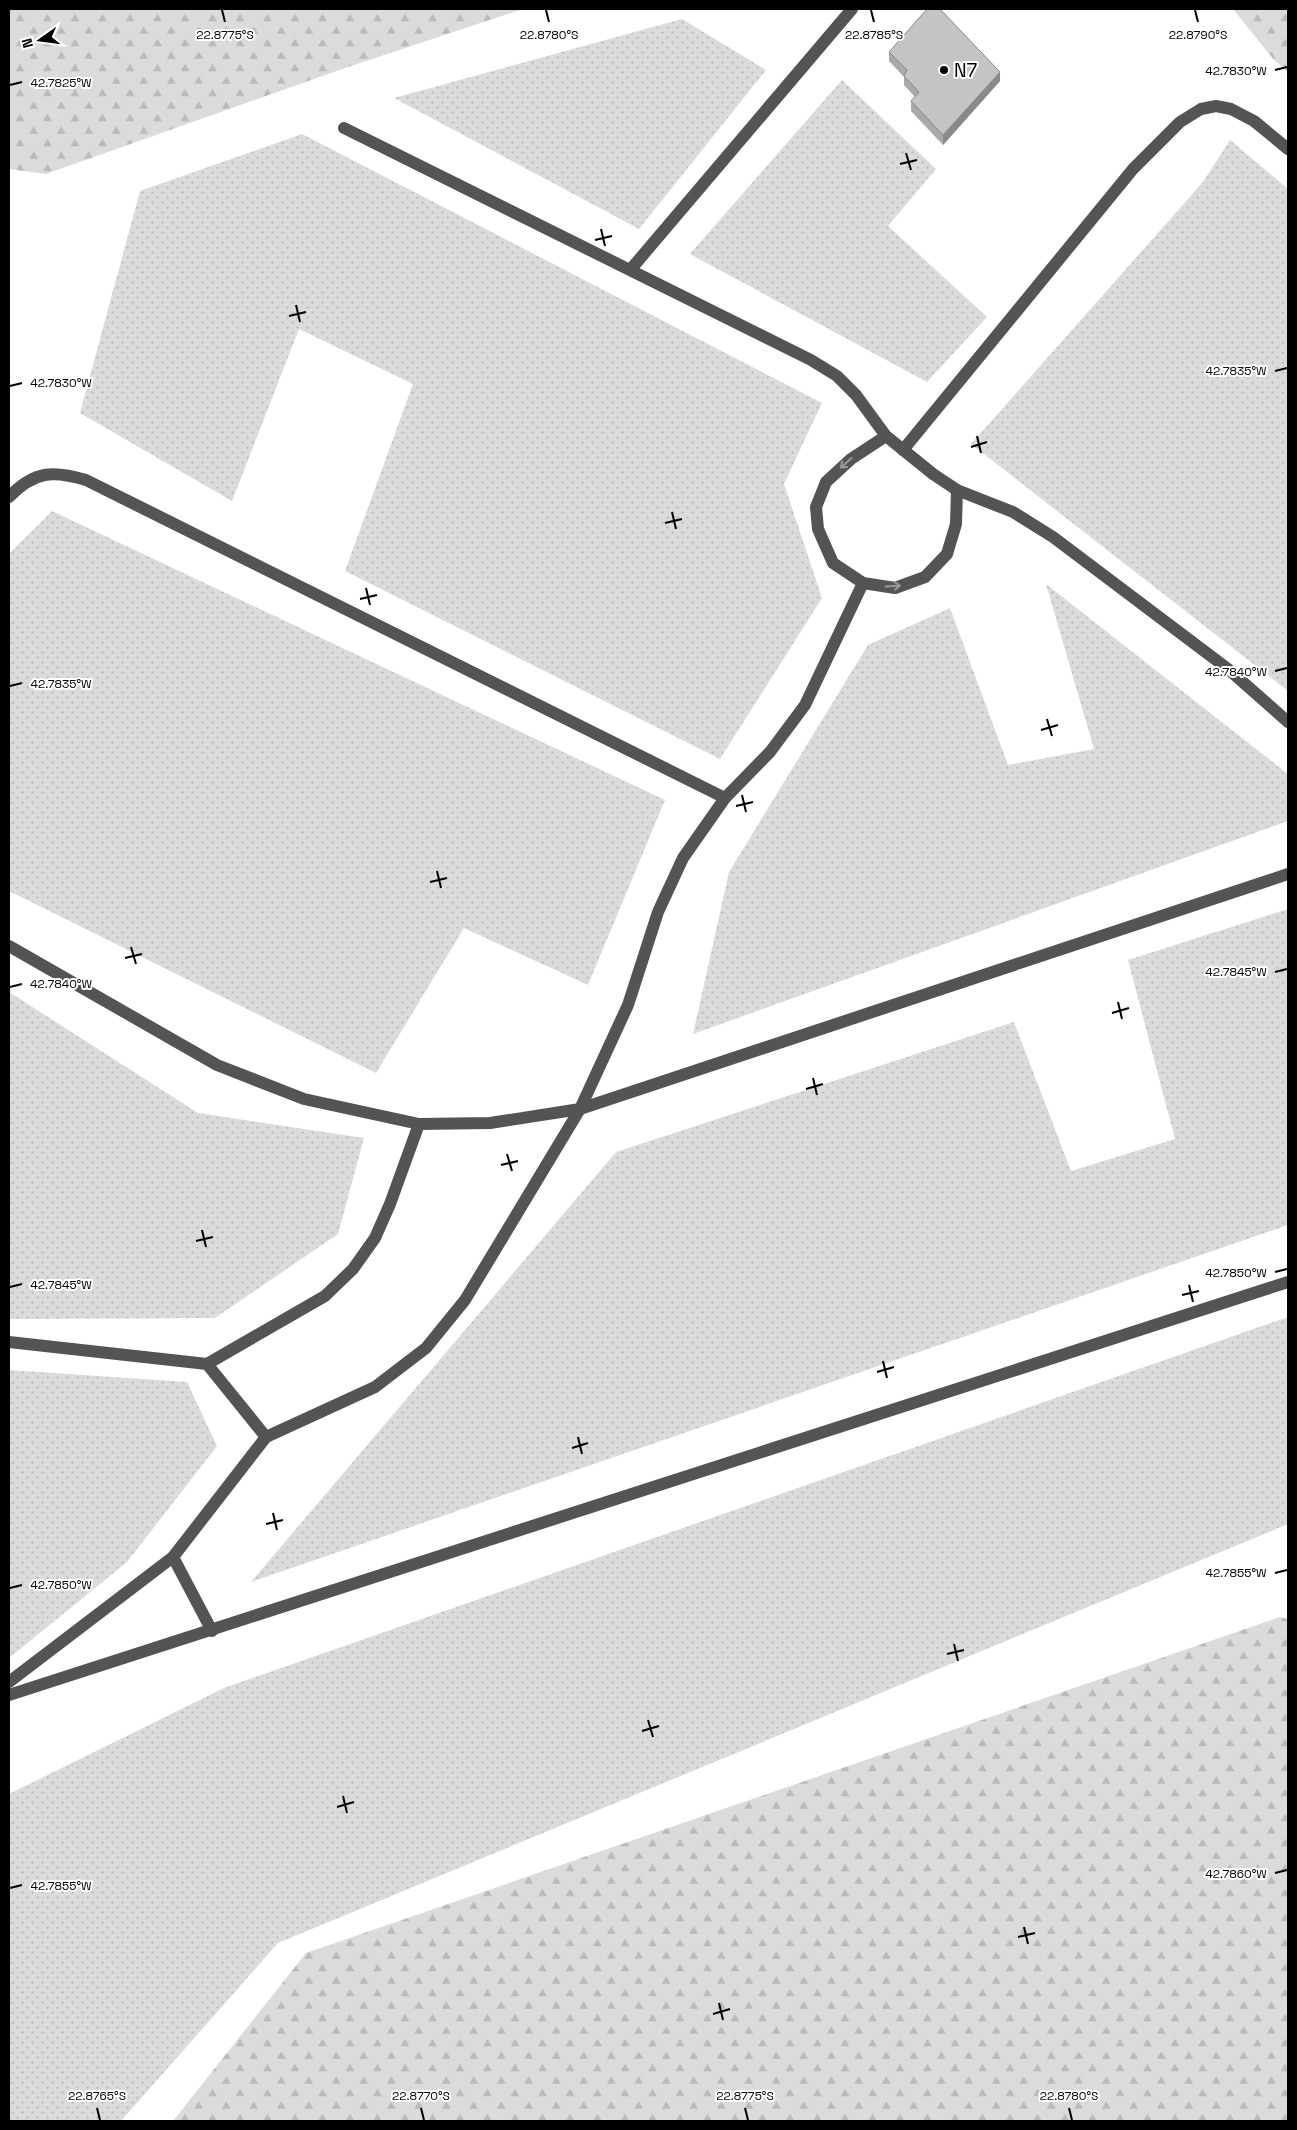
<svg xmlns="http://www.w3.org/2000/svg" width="1297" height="2130" viewBox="0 0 1297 2130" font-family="'Space Grotesk',sans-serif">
<defs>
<pattern id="grass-dots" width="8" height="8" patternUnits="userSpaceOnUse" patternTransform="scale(1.25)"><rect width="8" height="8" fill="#dbdbdb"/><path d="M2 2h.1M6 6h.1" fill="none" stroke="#bababa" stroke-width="1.8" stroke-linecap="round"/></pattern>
<pattern id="forest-firs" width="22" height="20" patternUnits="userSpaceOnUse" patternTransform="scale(1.25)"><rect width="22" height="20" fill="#dbdbdb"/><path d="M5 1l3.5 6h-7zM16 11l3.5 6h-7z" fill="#bababa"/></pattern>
</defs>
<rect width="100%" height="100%" fill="#fff"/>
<!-- grass -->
<g fill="url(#grass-dots)">
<polygon points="682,19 766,70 639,229 394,98"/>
<polygon points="842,80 936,169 888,226 987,317 927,382 690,254"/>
<polygon points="302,134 822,403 784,484 822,598 720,759 345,571 413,384 299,329 232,501 80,413 140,191"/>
<polygon points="1230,140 1288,189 1288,691 971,444 1203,182"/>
<polygon points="52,511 665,800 588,985 464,928 376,1073 9,891 9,554"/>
<polygon points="1046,584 1288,774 1288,821 693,1034 729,872 868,645 950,608 1008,765 1094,749"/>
<polygon points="1288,909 1288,1225 251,1582 616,1152 1014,1022 1071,1171 1175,1139 1128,960"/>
<polygon points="9,992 198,1113 364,1138 338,1234 215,1318 9,1319"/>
<polygon points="1288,1317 1288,1524 278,1943 121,2121 9,2121 9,1794 224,1688"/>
<polygon points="9,1370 187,1382 217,1446 127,1562 9,1658"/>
</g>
<!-- forest -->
<g fill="url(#forest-firs)">
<polygon points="9,9 523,9 348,67 46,174 9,169"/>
<polygon points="1233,9 1288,9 1288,72 1274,60"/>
<polygon points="1280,1617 1288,1619 1288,2121 173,2121 306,1953"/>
</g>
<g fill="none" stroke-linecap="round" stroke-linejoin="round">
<!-- minor -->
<g stroke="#545454" stroke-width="12">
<polyline points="344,128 811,360 837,376 856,395 886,436 933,474 957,490 1013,512 1053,537 1228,669 1288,722"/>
<polyline points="631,269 852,9"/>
<polyline points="886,436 851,459 826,482 816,507 818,529 833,563 863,583 895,588 925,577 947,554 956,524 957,490"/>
<polyline points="903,450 1133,169 1180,122 1201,109 1216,106 1231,109 1254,121 1288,149"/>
<path d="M9 497C34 471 53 470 86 480L725 798"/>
<polyline points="9,946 217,1065 304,1099 419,1124 490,1123 580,1109 1288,874"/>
<polyline points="9,1342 207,1364 266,1437"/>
<polyline points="207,1364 325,1296 353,1269 375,1238 390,1204 419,1124"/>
<polyline points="173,1557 212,1631"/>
<polyline points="9,1682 173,1557 266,1437 375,1387 426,1348 465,1300 580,1109 628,1005 658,912 683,858 725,798 770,752 805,705 863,583"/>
<polyline points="9,1695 1288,1282"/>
</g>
</g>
<!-- wall -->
<polygon fill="#a9a9a9" points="889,52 1000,81 943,145 911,111 911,101 915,97 904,85 904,77 889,61"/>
<!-- shaded-wall -->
<polygon fill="#898989" points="1000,72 1000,81 943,145 943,135"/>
<!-- building -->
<polygon fill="#c4c4c4" stroke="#898989" points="927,9 940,9 1000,72 943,135 911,101 919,92 904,76 907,70 889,52"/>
<!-- one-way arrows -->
<defs><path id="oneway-shaft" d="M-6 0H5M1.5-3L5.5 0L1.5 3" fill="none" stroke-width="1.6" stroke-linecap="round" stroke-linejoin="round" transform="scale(1.25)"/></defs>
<g stroke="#989898">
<use href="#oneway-shaft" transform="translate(846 463) rotate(138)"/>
<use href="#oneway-shaft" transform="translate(893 586) rotate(-3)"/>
</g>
<!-- ticks -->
<path fill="none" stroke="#000" stroke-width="2" d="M222 10 225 22M546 10 549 22M871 10 874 22M1195 10 1198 22M1275 70 1287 67M10 85 22 82M906 153 911 170M900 164 917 160M601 229 605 246M595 240 612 236M296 305 300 322M289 316 306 312M1275 371 1287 368M10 386 22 383M977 436 981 453M971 447 987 442M672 512 676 529M665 523 682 519M366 588 370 605M360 599 377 595M1275 671 1287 668M10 686 22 683M1047 719 1052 736M1041 730 1058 725M742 795 746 812M736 806 753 802M437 871 441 888M430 882 447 878M131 947 136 964M125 958 142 954M1275 972 1287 969M10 987 22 984M1118 1002 1122 1019M1112 1013 1129 1008M813 1078 817 1095M806 1089 823 1084M507 1154 512 1171M501 1165 518 1161M202 1230 206 1247M196 1241 213 1237M1275 1272 1287 1269M1189 1285 1193 1302M10 1287 22 1284M1182 1295 1199 1291M883 1361 887 1378M877 1372 894 1367M578 1437 582 1454M572 1448 588 1443M273 1513 277 1530M266 1524 283 1520M1275 1573 1287 1570M10 1588 22 1585M954 1644 958 1661M947 1654 964 1650M648 1720 653 1737M642 1731 659 1726M343 1796 347 1813M337 1807 354 1802M1275 1873 1287 1870M10 1888 22 1885M1024 1927 1028 1944M1018 1937 1035 1933M719 2003 723 2020M713 2014 730 2009M97 2108 100 2120M421 2108 424 2120M745 2108 748 2120M1069 2108 1072 2120"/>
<!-- markers -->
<circle fill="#000" stroke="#fff" stroke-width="2" cx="944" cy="70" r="5"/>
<g text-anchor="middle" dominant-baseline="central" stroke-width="4" stroke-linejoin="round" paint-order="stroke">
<!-- poi labels -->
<g font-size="19" fill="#000" stroke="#fff" text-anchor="start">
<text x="954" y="70">N7</text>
</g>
</g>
<g font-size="12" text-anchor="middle" fill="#000" stroke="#fff" stroke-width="4" stroke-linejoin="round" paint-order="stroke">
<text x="225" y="39">22.8775°S</text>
<text x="549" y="39">22.8780°S</text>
<text x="874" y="39">22.8785°S</text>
<text x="1198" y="39">22.8790°S</text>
<text x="1236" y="75">42.7830°W</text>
<text x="61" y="87">42.7825°W</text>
<text x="1236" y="375">42.7835°W</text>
<text x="61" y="387">42.7830°W</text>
<text x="1236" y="676">42.7840°W</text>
<text x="61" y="688">42.7835°W</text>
<text x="1236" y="976">42.7845°W</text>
<text x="61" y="988">42.7840°W</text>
<text x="1236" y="1277">42.7850°W</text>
<text x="61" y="1289">42.7845°W</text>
<text x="1236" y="1577">42.7855°W</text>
<text x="61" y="1589">42.7850°W</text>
<text x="1236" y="1878">42.7860°W</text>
<text x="61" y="1890">42.7855°W</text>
<text x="97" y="2100">22.8765°S</text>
<text x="421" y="2100">22.8770°S</text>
<text x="745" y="2100">22.8775°S</text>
<text x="1069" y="2100">22.8780°S</text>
</g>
<!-- border -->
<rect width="1297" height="2130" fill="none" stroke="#000000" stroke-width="20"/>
<!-- north arrow -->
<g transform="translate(40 40) rotate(256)" stroke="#ffffff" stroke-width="4" paint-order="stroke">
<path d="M0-4L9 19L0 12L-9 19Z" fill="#000000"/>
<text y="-8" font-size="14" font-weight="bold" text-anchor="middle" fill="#000000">N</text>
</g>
</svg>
